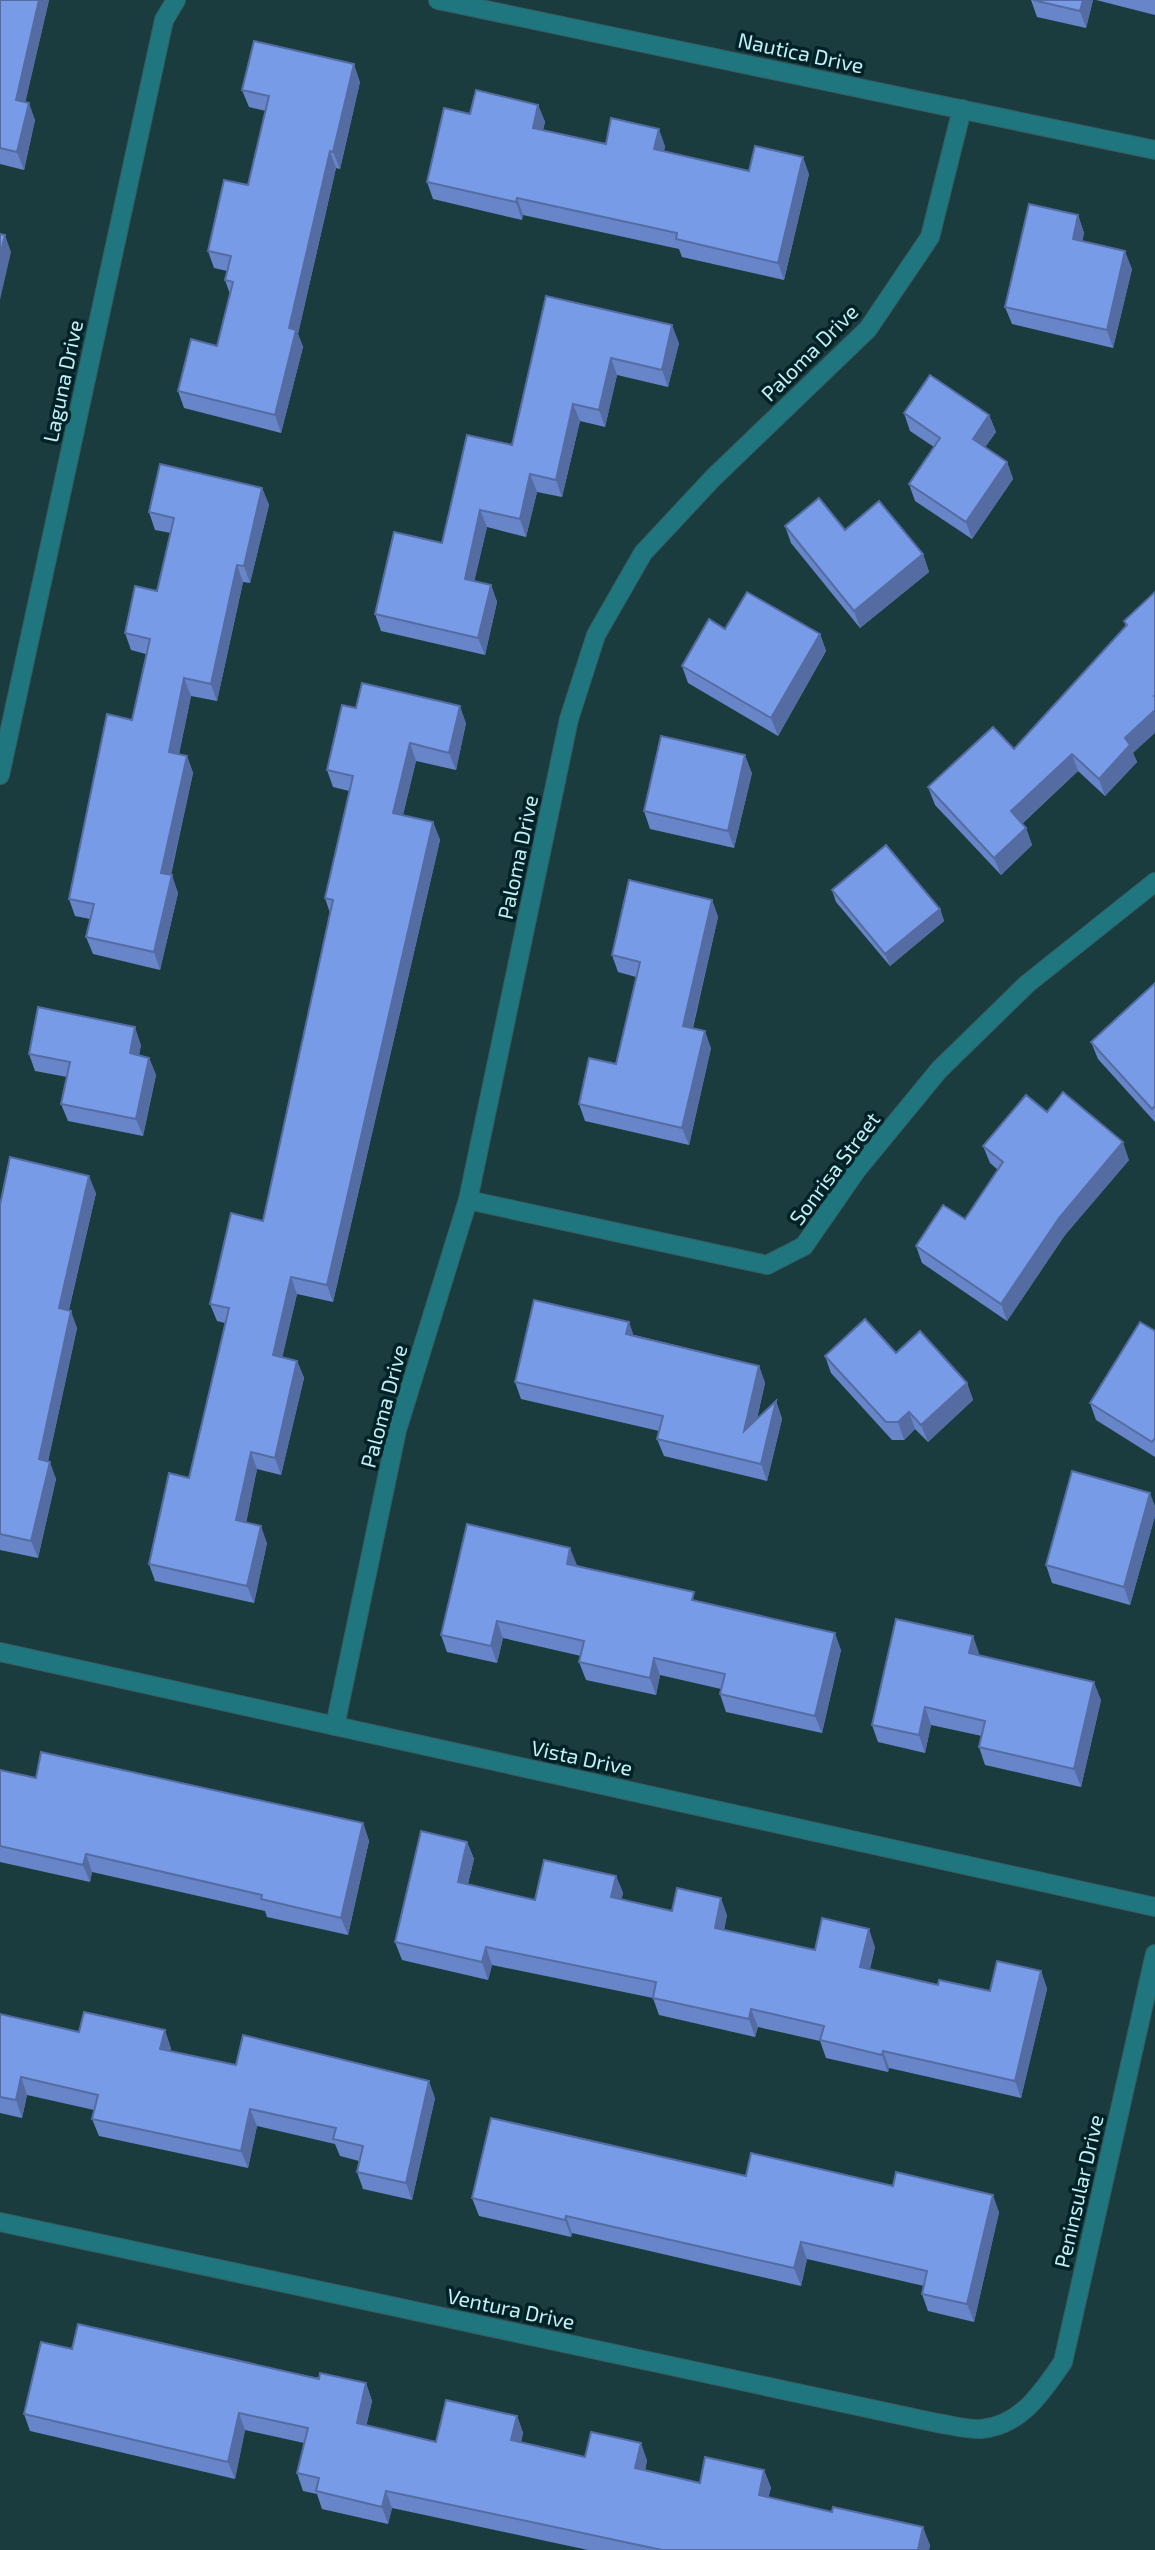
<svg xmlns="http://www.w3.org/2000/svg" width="1155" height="2550" viewBox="0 0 1155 2550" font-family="'Exo 2',sans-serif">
<rect width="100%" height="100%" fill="#1a3c3f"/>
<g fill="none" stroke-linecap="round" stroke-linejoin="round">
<defs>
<g id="street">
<polyline points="438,0 1155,150"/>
<polyline points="0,775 164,20 176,0"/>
<polyline points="468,1200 767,1265 804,1246 856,1171 939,1070 1027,984 1155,882"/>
<polyline points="0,1652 1155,1907"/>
<polyline points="335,1726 397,1430 468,1200 569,719 596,635 643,553 713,478 868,329 930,237 962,109"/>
<path d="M0 2222 937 2423C951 2425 968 2430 981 2429 1021 2426 1043 2391 1063 2362L1155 1954"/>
</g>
</defs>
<!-- street casing -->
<use href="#street" stroke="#365c60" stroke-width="20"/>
<!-- street -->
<use href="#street" stroke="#1f767e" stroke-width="18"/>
</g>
<!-- wall -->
<g fill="#6785c8">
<polygon points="0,0 49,0 25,102 35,120 24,170 0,164"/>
<polygon points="1031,0 1093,0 1086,28 1037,17"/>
<polygon points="1096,0 1155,0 1155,15"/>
<polygon points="360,82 340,169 336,168 298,334 303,347 281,433 184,408 178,391 217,346 230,294 225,280 227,271 214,268 208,251 248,185 266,111 249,107 242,90"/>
<polygon points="538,105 545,122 543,130 606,144 665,146 664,151 749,171 809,174 784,280 682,257 679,249 523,215 522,220 433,199 427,182 470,114"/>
<polygon points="1078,215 1084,233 1082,242 1132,269 1113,348 1012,324 1005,307"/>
<polygon points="546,296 679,343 668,387 617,375 605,427 580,421 562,497 537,492 526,537 487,527 474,581 491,585 497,602 485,655 381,631 375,614 442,543 512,445"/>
<polygon points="904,413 989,415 996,432 985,447 1007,462 1013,479 972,539 915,501 909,484 934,447 910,431"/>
<polygon points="262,488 269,505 250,583 243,582 217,701 191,696 179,754 187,756 193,773 171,875 178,893 160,970 93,954 86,937 90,919 75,916 69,899 132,720 146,654 131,650 125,633 157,591 171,533 155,530 149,512"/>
<polygon points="785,526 845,530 923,554 929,572 860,628 791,543"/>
<polygon points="1155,592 1133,753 1137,762 1105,796 1078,771 1022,824 1026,828 1032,845 1001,875 935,805 928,787 1014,749 1126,627 1124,621"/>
<polygon points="820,634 826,651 778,736 688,683 682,666"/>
<polygon points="356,708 466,723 456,770 416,761 403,815 433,822 440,840 333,1302 297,1294 282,1357 297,1361 304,1378 281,1475 257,1469 246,1523 267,1543 254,1603 155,1581 149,1564 189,1478 225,1323 217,1321 210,1304 263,1221 330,913 325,898 349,791 333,787 327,770"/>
<polygon points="752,773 734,848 650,829 644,811"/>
<polygon points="832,890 940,909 944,921 890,966 836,902"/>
<polygon points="712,900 718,917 693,1028 711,1048 689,1145 585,1121 579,1104 616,1064 636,977 618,972 612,955"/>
<polygon points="1155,983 1155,1122 1098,1059 1091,1042"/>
<polygon points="141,1045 139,1055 149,1058 156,1075 143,1136 68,1121 61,1104 67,1077 35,1071 29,1054"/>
<polygon points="1047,1112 1129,1160 1065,1235 1007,1321 922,1263 916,1246 965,1219 998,1170 990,1163 983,1146"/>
<polygon points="96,1193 69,1310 77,1328 48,1461 56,1479 38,1558 0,1550 0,1205"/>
<polygon points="1155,1331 1155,1457 1096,1420 1090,1403"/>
<polygon points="634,1335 759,1366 765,1383 757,1419 776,1401 782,1419 767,1481 664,1456 657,1439 659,1431 521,1399 515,1382"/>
<polygon points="896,1353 967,1383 973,1400 928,1442 915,1429 904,1440 892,1440 831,1373 825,1356"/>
<polygon points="1155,1506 1155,1516 1130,1605 1052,1583 1046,1565"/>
<polygon points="577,1565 697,1601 841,1650 822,1733 726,1712 720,1694 721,1689 660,1675 656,1695 586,1680 579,1662 581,1656 503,1638 497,1663 447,1652 441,1635"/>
<polygon points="979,1653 979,1656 1101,1700 1081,1787 985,1765 979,1747 982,1736 931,1725 925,1753 878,1742 872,1725"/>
<polygon points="0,1770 36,1778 363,1823 369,1841 348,1935 267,1917 265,1911 92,1872 90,1882 0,1862"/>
<polygon points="467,1842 474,1859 468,1884 535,1900 616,1876 623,1893 621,1900 672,1911 727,1915 724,1930 815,1950 875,1947 870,1969 938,1985 990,1991 1041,1971 1047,1989 1021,2098 889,2068 888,2072 826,2058 820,2041 758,2027 755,2037 659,2015 653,1998 492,1965 488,1980 402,1960 395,1942"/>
<polygon points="0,2014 79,2032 171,2048 170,2051 236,2065 435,2098 412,2200 363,2189 357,2172 359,2161 340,2156 335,2144 257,2126 248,2168 99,2136 92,2119 94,2110 27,2095 22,2118 0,2113"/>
<polygon points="746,2176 999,2212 974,2322 928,2311 922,2294 924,2286 807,2259 801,2286 572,2233 571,2237 479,2216 472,2198"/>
<polygon points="72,2349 366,2383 372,2401 366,2426 436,2442 517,2416 523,2433 521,2442 585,2457 647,2460 645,2471 700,2483 764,2470 771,2488 768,2497 930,2545 929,2550 588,2550 392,2508 388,2524 322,2509 317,2494 303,2491 297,2473 304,2443 245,2430 235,2479 30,2431 24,2414"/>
</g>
<!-- shaded-wall -->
<g fill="#546ca2">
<polygon points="39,0 49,0 22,117 16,100"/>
<polygon points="1083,0 1093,0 1086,28 1080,11"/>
<polygon points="354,64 360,82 340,169 333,152"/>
<polygon points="29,103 35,120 24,170 17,152"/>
<polygon points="538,105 545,122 539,145 533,128"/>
<polygon points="659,129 665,146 660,167 654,149"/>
<polygon points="330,151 336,168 298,334 303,347 281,433 275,415 289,328"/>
<polygon points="803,157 809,174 784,280 778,263"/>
<polygon points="517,198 523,215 522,220 516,202"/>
<polygon points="1078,215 1084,233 1079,257 1073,239"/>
<polygon points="5,235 11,252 0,300 0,255"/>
<polygon points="1125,251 1132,269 1113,348 1107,330"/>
<polygon points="672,325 679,343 668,387 662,370"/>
<polygon points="611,358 617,375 605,427 599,410"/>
<polygon points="573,404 580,421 562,497 556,480"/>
<polygon points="989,415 996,432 979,456 973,439"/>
<polygon points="1007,462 1013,479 972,539 966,522"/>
<polygon points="530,474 537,492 526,537 520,519"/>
<polygon points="262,488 269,505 250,583 244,566"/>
<polygon points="480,510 487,527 471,596 465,579"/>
<polygon points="923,554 929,572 860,628 854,611"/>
<polygon points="237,565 243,582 217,701 211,684"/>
<polygon points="491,585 497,602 485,655 478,638"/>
<polygon points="820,634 826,651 778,736 771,718"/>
<polygon points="184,678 191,696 176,769 169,752"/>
<polygon points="460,706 466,723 456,770 449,753"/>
<polygon points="1155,710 1155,733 1133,753 1137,762 1105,796 1099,779 1125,738"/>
<polygon points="410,743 416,761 399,830 393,813"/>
<polygon points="1072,754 1078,771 1017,828 1011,811"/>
<polygon points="745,755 752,773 734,848 728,831"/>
<polygon points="187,756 193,773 167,890 161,873"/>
<polygon points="433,822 440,840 333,1302 327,1285"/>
<polygon points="1026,828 1032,845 1001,875 994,858"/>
<polygon points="172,875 178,893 160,970 154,952"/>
<polygon points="712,900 718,917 689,1043 683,1026"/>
<polygon points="940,909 944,921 890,966 885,954"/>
<polygon points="135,1027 141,1045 136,1070 130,1053"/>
<polygon points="705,1031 711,1048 689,1145 682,1128"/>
<polygon points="149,1058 156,1075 143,1136 136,1119"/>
<polygon points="1123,1142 1129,1160 1065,1235 1007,1321 1001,1304 1059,1218"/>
<polygon points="89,1176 96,1193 65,1325 59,1308"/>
<polygon points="291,1277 297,1294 279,1372 273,1355"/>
<polygon points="71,1311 77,1328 45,1476 39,1459"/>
<polygon points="629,1322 635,1339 626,1334"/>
<polygon points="297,1361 304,1378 281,1475 275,1458"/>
<polygon points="759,1366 765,1383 750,1448 744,1431"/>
<polygon points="967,1383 973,1400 928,1442 921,1425"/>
<polygon points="776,1401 782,1419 767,1481 761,1464"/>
<polygon points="909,1412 915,1429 904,1440 898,1422"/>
<polygon points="251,1452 257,1469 243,1538 236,1520"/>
<polygon points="50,1462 56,1479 38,1558 31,1541"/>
<polygon points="1150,1493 1155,1506 1155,1516 1130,1605 1124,1587"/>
<polygon points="261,1526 267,1543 254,1603 247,1586"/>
<polygon points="570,1548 577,1565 573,1581 567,1564"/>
<polygon points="497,1621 503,1638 497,1663 491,1646"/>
<polygon points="835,1633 841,1650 822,1733 815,1716"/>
<polygon points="973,1636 979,1653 975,1671 969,1653"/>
<polygon points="654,1658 660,1675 656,1695 650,1678"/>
<polygon points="1094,1682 1101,1700 1081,1787 1074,1769"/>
<polygon points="925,1707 931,1725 925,1753 919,1735"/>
<polygon points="363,1823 369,1841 348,1935 341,1918"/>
<polygon points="467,1842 474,1859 464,1899 458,1882"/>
<polygon points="86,1854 92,1872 90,1882 83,1865"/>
<polygon points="616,1876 623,1893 618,1915 611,1897"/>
<polygon points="721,1898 727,1915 721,1945 715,1928"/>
<polygon points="869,1929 875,1947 866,1984 860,1967"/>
<polygon points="486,1947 492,1965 488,1980 482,1962"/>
<polygon points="1041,1971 1047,1989 1021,2098 1015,2081"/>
<polygon points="751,2009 758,2027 755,2037 749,2019"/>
<polygon points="165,2030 171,2048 167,2066 160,2049"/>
<polygon points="883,2051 889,2068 888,2072 882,2055"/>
<polygon points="21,2077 27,2095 22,2118 16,2100"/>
<polygon points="429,2081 435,2098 412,2200 406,2183"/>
<polygon points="250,2109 257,2126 248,2168 241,2151"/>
<polygon points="993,2195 999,2212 974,2322 967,2304"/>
<polygon points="566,2216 572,2233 571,2237 565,2220"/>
<polygon points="801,2242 807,2259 801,2286 794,2268"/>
<polygon points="366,2383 372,2401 363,2441 357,2423"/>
<polygon points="239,2413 245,2430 235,2479 228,2462"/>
<polygon points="517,2416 523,2433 517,2457 511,2440"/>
<polygon points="641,2443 647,2460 642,2486 635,2468"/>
<polygon points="764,2470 771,2488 765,2512 759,2495"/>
<polygon points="386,2491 392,2508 388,2524 382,2507"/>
<polygon points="923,2527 930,2545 929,2550 918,2550"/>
</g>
<!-- building -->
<g fill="#789be8" stroke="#546ca2" stroke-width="2">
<polygon points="0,0 39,0 16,100 29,103 17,152 0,148"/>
<polygon points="1033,0 1083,0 1080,11"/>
<polygon points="254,41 354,64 333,152 330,151 289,328 296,330 275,415 178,391 191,339 217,346 233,282 225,280 231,256 208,251 224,180 248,185 269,96 242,90"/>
<polygon points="476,90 538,105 533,128 606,144 611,118 659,129 654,149 749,171 755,146 803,157 778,263 676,239 677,233 517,198 516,202 427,182 444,108 470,114"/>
<polygon points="1029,204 1078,215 1073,239 1125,251 1107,330 1005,307"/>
<polygon points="0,234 5,235 0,255"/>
<polygon points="546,296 672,325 662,370 611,358 599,410 573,404 556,480 530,474 520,519 480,510 465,579 491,585 478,638 375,614 394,532 442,543 467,435 512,445"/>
<polygon points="930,375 989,415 973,439 1007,462 966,522 909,484 940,438 904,413"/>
<polygon points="160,464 262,488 244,566 237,565 211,684 184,678 169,752 187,756 161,873 172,875 154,952 86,937 94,904 69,899 107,714 132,720 150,639 125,633 135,586 157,591 174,518 149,512"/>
<polygon points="819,498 845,530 879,501 923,554 854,611 785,526"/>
<polygon points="747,592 820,634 771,718 682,666 709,619 725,629"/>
<polygon points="1155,592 1155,695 1154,696 1155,697 1155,710 1125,738 1130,745 1099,779 1072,754 1011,811 1026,828 994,858 928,787 993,727 1014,749 1127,625 1124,621"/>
<polygon points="362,683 460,706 449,753 410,743 393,813 433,822 327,1285 291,1277 273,1355 297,1361 275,1458 251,1452 236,1520 261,1526 247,1586 149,1564 169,1473 189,1478 229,1308 210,1304 231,1213 263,1221 333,900 325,898 353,776 327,770 342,705 356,708"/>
<polygon points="661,736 745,755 728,831 644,811"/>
<polygon points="886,845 940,909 885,954 832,890"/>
<polygon points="629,880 712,900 683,1026 705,1031 682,1128 579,1104 589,1058 616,1064 640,962 612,955"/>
<polygon points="1155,983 1155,1106 1152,1109 1091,1042"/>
<polygon points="38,1007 135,1027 130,1053 149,1058 136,1119 61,1104 70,1062 29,1054"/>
<polygon points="1063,1092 1123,1142 1059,1218 1001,1304 916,1246 943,1205 965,1219 1003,1162 983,1146 1026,1095 1047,1112"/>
<polygon points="10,1157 89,1176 59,1308 71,1311 39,1459 50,1462 31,1541 0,1534 0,1205"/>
<polygon points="534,1300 629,1322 626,1334 759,1366 744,1431 776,1401 761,1464 657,1439 663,1416 515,1382"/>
<polygon points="865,1319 896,1353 920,1331 967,1383 921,1425 909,1412 898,1422 886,1422 825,1356"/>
<polygon points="1140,1322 1155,1331 1155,1438 1152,1442 1090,1403"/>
<polygon points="1072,1471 1150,1493 1124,1587 1046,1565"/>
<polygon points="467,1524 570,1548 567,1564 694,1592 692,1600 835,1633 815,1716 720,1694 725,1674 654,1658 650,1678 579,1662 584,1641 497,1621 491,1646 441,1635"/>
<polygon points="896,1619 973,1636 969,1653 1094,1682 1074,1769 979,1747 985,1721 925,1707 919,1735 872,1725"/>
<polygon points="41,1752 363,1823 341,1918 261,1899 262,1895 86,1854 83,1865 0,1846 0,1770 36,1778"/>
<polygon points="421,1831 467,1842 458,1882 535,1900 544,1860 616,1876 611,1897 672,1911 677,1888 721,1898 715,1928 815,1950 822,1918 869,1929 860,1967 938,1985 939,1980 990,1991 997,1961 1041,1971 1015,2081 883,2051 882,2055 820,2040 824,2026 751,2009 749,2019 653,1998 656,1982 486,1947 482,1962 395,1942"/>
<polygon points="84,2012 165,2030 160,2049 236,2065 243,2035 429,2081 406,2183 357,2172 363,2146 333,2139 336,2128 250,2109 241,2151 92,2119 98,2095 21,2077 16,2100 0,2097 0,2014 79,2032"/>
<polygon points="491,2118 746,2176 751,2153 893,2186 896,2172 993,2195 967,2304 922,2294 927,2271 801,2242 794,2268 566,2216 565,2220 472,2198"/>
<polygon points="78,2324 319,2379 320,2373 366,2383 357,2423 436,2442 446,2400 517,2416 511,2440 585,2457 591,2432 641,2443 635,2468 700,2483 705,2457 764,2470 759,2495 832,2512 833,2507 923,2527 918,2550 662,2550 386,2491 382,2507 316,2491 319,2478 297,2473 308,2428 239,2413 228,2462 24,2414 41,2342 72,2349"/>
</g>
<g text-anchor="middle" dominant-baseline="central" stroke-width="7" stroke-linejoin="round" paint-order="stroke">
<!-- street labels -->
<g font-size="21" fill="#c1f1f6" stroke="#002226">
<text transform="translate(801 52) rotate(12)">Nautica Drive</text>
<text transform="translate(809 352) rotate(-45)">Paloma Drive</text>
<text transform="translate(62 381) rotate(-78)">Laguna Drive</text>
<text transform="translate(517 857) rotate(-78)">Paloma Drive</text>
<text transform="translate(834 1168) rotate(-53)">Sonrisa Street</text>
<text transform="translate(383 1406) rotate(-75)">Paloma Drive</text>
<text transform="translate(582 1757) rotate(12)">Vista Drive</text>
<text transform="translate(1078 2191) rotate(-77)">Peninsular Drive</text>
<text transform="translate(511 2308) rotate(12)">Ventura Drive</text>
</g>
</g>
</svg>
